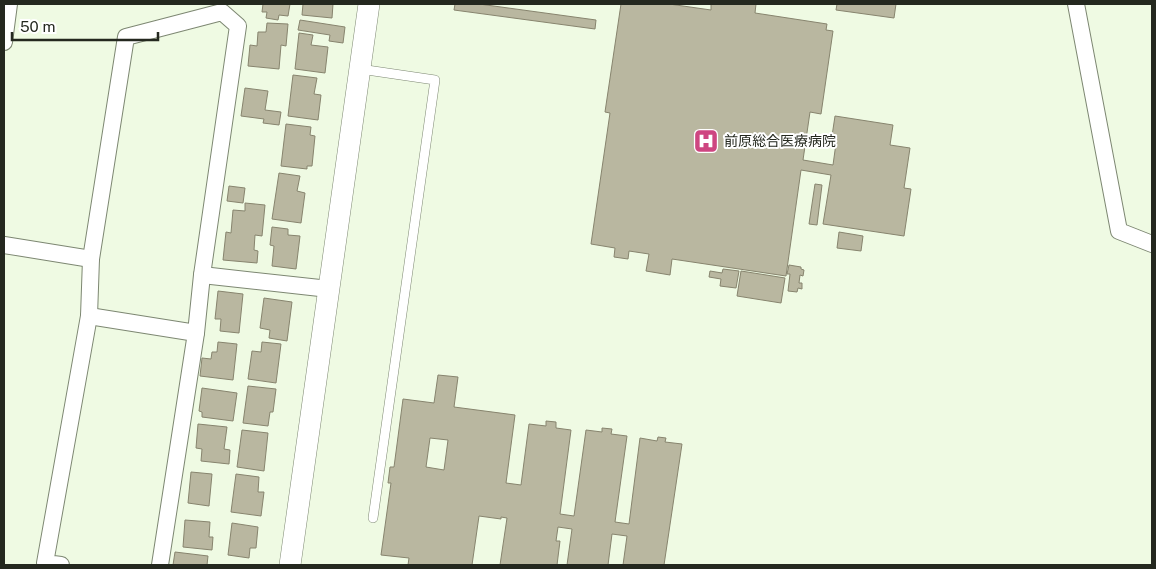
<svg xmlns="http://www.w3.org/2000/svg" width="1156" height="569" viewBox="0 0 1156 569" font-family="'Public Sans','Noto Sans JP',sans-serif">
<rect width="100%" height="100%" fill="#effae3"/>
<!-- building -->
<g fill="#b9b7a0" stroke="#87846e" fill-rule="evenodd">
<polygon points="263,4 290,4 288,16 279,15 278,20 266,18 267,12 262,12"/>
<polygon points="303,4 333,4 332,18 302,15"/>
<polygon points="455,4 479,4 596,20 595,29 454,10"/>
<polygon points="621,4 669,4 711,10 711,4 756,4 755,13 827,24 826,30 833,31 821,114 810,112 803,160 833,165 837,136 832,136 835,116 893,125 890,145 910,148 904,188 911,189 904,236 823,224 831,175 801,170 786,276 672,259 670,275 646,271 649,254 629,251 628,259 614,257 615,248 591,244 610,113 605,112"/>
<polygon points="837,4 896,4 894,18 836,10"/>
<polygon points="300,20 345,27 343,43 329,41 330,35 298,30"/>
<polygon points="267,23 288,24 286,46 281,45 279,69 248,66 250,45 257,46 258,32 266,32"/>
<polygon points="299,33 313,35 311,45 328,47 325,73 295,69"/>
<polygon points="293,75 317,78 314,94 321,95 318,120 288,116"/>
<polygon points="245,88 268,91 265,110 281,112 279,125 263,123 264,119 241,116"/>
<polygon points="286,124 311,127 310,135 315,136 312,166 307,166 307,169 281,166"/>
<polygon points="279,173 300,176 297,191 305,193 301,223 272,219"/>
<polygon points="815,184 822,185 817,225 809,224"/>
<polygon points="229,186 245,188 243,203 227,201"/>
<polygon points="245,203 265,205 262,236 255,235 254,250 258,251 257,263 223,260 226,232 231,233 233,210 245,211"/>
<polygon points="272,227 288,229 288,235 300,236 296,269 272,266 274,246 270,245"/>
<polygon points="839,232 863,236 861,251 837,248"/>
<polygon points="789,265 801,267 801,269 804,270 803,276 800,275 799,283 802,283 802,289 798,288 797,292 788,291 790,274 787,274"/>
<polygon points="723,269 739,271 736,288 720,286 721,279 709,277 710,271 722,273"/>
<polygon points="741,271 785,278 781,303 737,296"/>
<polygon points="218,291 243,294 239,333 220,331 221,319 215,319"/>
<polygon points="264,298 292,302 287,341 269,338 270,330 260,328"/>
<polygon points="218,342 237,344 233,380 200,376 202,358 211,359 212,352 217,352"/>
<polygon points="262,342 281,344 276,383 248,379 252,351 261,352"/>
<path d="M438 375 458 377 454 407 515 415 506 483 521 485 529 424 546 426V421L556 422V428L571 430 560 514 574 516 586 430 602 432V428L612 429 611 434 627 436 615 522 629 524 640 438 657 441 658 437 666 438 665 442 682 444 664 565H623L627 536 612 534 608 565H567L572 529 558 527 556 541H560L557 565H500L507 518 501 517V519L479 516 472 565H408L409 558 381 555 391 483H388L390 467H394L403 399 434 403ZM430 438 448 440 444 470 426 467Z"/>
<polygon points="248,386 276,389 273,412 270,412 268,426 243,423"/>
<polygon points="202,388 237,393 233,421 202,417 202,412 199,411"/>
<polygon points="198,424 227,427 224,449 230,450 229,464 201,461 202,449 196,448"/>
<polygon points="242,430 268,433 264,471 237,467"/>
<polygon points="191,472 212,474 209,506 188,503"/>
<polygon points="236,474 259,477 258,492 264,492 261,516 231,512"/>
<polygon points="185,520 210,522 209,537 213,537 212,550 183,547"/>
<polygon points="232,523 258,527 256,548 250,548 249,558 228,555"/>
<polygon points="175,552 208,556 207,565 173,565"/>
</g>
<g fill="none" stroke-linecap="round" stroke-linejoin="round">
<defs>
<polyline id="service" points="360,69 435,80 373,518"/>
<g id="minor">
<polyline points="1076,4 1119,231 1152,244"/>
<polyline points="4,42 9,4"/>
<polyline points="4,245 91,259"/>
<polyline points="202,275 329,289"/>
<polyline points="89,316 196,333"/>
<polyline points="61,565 45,563 89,316 91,259 126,37 222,12 238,26 202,275 196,333 160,565"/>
</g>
<polyline id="tertiary" points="290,565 369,4"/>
</defs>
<!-- service casing -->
<use href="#service" stroke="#7d8772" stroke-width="10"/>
<!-- minor casing -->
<use href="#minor" stroke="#7d8772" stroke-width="18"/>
<!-- tertiary casing -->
<use href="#tertiary" stroke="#7d8772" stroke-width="22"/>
<!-- service -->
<use href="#service" stroke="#fff" stroke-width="9"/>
<!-- minor -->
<use href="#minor" stroke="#fff" stroke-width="16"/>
<!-- tertiary -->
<use href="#tertiary" stroke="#fff" stroke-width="21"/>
</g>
<!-- icons -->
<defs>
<symbol id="hospital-square" viewBox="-11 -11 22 22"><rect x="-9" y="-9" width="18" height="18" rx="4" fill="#ce4681" stroke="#fff"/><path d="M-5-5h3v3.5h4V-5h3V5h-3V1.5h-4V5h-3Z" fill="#fff"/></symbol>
</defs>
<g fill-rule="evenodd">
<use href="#hospital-square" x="692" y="127" width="28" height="28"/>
</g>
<g text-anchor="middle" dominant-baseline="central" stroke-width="4" stroke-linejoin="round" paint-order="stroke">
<!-- poi labels -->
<g font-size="14" fill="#24281f" stroke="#fff" text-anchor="start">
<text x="724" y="141">前原総合医療病院</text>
</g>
</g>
<!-- border -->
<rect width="1156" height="569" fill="none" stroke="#24281f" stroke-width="10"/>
<!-- scale -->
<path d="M12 32v8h146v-8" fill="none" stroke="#24281f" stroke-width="2.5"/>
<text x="20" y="32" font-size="15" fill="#24281f" stroke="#ffffff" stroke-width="4" paint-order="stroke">50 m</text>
</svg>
